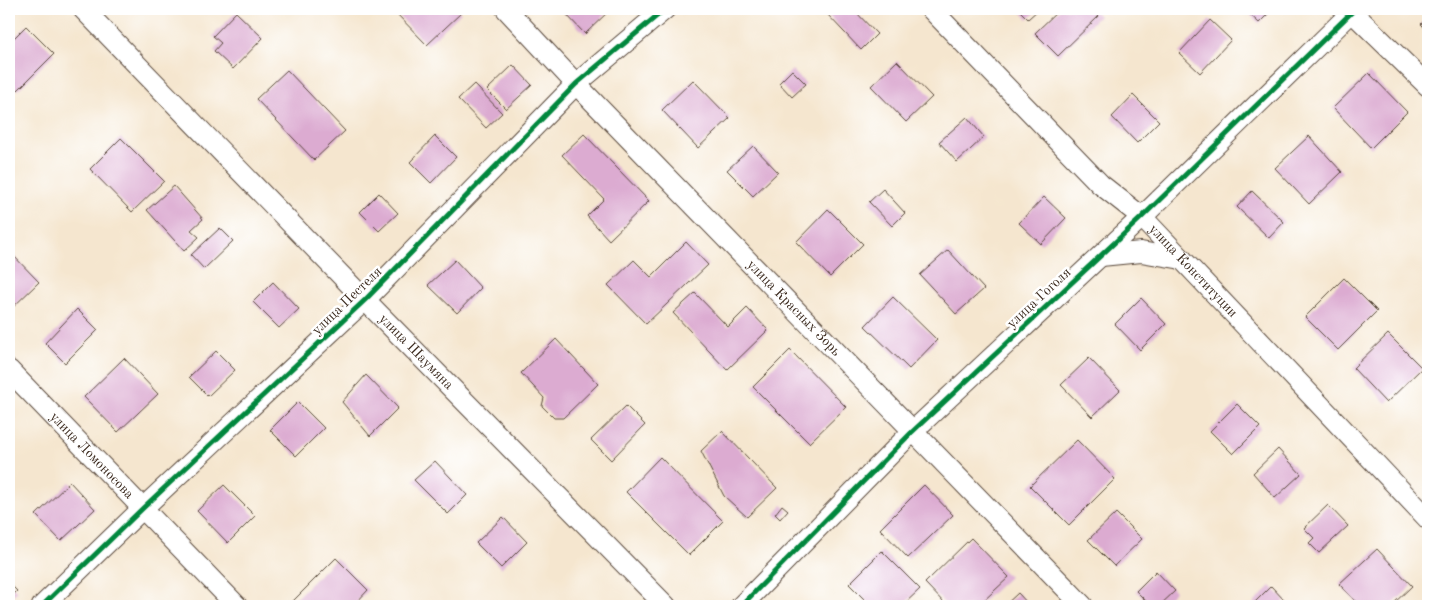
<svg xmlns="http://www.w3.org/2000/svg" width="1437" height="615" viewBox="0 0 1437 615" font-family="'Old Standard TT',serif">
<rect width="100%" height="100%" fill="#fff"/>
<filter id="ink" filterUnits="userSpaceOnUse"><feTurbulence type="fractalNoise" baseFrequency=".02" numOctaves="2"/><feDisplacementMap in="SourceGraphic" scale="10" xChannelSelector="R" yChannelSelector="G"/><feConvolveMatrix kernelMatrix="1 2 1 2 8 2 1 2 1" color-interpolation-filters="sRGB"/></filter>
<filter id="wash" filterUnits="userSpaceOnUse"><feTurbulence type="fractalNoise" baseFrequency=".0096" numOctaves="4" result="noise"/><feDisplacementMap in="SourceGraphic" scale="20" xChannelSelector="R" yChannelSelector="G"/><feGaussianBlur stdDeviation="1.12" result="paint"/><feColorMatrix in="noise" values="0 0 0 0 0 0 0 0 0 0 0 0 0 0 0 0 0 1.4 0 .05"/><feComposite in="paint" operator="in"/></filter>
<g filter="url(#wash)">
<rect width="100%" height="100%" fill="#f5e6cf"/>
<g id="blocks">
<!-- building -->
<g fill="#dcabd1">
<polygon points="392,9 456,9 461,13 427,45"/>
<polygon points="567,9 611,9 585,34 564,12"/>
<polygon points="832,9 853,9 877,34 861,50 827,14"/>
<polygon points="1018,9 1039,9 1028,19"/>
<polygon points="1060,9 1092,9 1099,16 1058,56 1035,33"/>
<polygon points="1244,9 1273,9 1259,23"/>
<polygon points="236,12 263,38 233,69 214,51 221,43 213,36"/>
<polygon points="1428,17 1428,31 1421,24"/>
<polygon points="1210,20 1231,40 1200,73 1179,53"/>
<polygon points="26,26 54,54 18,90 9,81 9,43"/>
<polygon points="897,61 932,97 906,122 871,86"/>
<polygon points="513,65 532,85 506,109 487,90"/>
<polygon points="287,70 345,131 314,160 256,99"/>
<polygon points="792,70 806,84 792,97 779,83"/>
<polygon points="1369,73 1407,112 1371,148 1333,108"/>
<polygon points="693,80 730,118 698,148 662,110"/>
<polygon points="474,84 502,113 486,128 458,99"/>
<polygon points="1133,95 1159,121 1137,143 1112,117"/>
<polygon points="9,96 15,102 9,108"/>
<polygon points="967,117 984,137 957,162 939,142"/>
<polygon points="584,134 649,201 609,240 587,216 604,199 562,155"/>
<polygon points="435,136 456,157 431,183 410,162"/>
<polygon points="1309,136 1342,172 1309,204 1275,168"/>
<polygon points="121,138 164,181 132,212 90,169"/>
<polygon points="753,146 778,172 753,196 727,170"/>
<polygon points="174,186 203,219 191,230 199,237 184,251 147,210"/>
<polygon points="883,189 905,213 892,226 869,202"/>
<polygon points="1252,191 1284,222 1269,238 1237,207"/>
<polygon points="379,193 398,213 379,231 360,212"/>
<polygon points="1044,197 1066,218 1041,244 1019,223"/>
<polygon points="828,209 863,244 830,277 796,242"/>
<polygon points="220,228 233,241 204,269 191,255"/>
<polygon points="686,242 708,265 646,324 608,285 634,260 651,277"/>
<polygon points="948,250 984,289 956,314 920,275"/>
<polygon points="9,251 39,282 9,311"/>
<polygon points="455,260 481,288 457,313 428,285"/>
<polygon points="1344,278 1377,311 1338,350 1305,317"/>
<polygon points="273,282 299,309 279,328 253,302"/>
<polygon points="695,293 728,327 747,308 768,330 727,370 673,313"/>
<polygon points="893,297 937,340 909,369 865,326"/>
<polygon points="1141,298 1166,324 1140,350 1115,324"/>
<polygon points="77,309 98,330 65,363 45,343"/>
<polygon points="1388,334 1422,368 1386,403 1353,368"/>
<polygon points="556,339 598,384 563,418 554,418 542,406 544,398 521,373"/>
<polygon points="790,350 846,407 809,443 753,387"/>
<polygon points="216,351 235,370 208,396 189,377"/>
<polygon points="124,358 158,394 118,432 84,397"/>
<polygon points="1089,358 1120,390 1092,417 1061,385"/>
<polygon points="366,375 398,408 370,436 342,402"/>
<polygon points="298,402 324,428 296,456 270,430"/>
<polygon points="1237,404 1260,427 1233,454 1210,431"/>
<polygon points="626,406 645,425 611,460 591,440"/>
<polygon points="722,431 777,488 747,517 724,496 701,451"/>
<polygon points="1077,440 1115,479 1069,525 1030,486"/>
<polygon points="1278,449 1301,474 1275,498 1253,473"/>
<polygon points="660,457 723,521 689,555 626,492"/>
<polygon points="435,461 467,495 448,514 414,480"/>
<polygon points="70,482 95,509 61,541 36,515"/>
<polygon points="224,485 255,516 228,543 197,511"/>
<polygon points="924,485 953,515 908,558 880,529"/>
<polygon points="782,505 788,510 780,519 775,514"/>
<polygon points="1328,505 1348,526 1319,553 1309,543 1314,538 1304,528"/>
<polygon points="1116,513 1142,539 1114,566 1088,540"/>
<polygon points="503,517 527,542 501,568 476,543"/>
<polygon points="971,538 1009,577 978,606 947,606 925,583"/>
<polygon points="1377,549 1412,586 1391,606 1360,606 1339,584"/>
<polygon points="882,551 920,589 902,606 871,606 849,584"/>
<polygon points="336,558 368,590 355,604 357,606 299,606 293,601"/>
<polygon points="1156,571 1175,591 1159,606 1151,606 1136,591"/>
<polygon points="9,583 17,591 9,599"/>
<polygon points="1271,586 1285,601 1280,606 1251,606"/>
<polygon points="1018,593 1030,606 1004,606"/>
</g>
</g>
</g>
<g filter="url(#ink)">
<use href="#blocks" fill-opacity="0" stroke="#574639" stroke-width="1"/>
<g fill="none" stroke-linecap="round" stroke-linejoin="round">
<defs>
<g id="street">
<path id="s1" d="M83 9 365 300 666 606"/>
<path id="s2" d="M506 9 576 84 1083 606"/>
<path id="s3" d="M931 9 1100 184 1142 217 1428 519"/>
<polyline points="1349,9 1428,86"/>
<polyline points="1101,256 1141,252 1182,259"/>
<path id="s4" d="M9 370 237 606"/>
<polyline points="42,606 143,508 365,300 576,84 665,9"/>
<polyline points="741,606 912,432 1142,217 1355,9"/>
</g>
</defs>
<!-- street casing -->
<use href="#street" stroke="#574639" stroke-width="22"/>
<!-- street -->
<use href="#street" stroke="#fff" stroke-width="20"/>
<defs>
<g id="cycleway">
<polyline points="42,606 143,508 365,300 576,84 665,9"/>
<polyline points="741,606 912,432 1142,217 1355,9"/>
</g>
</defs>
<!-- cycleway casing -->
<use href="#cycleway" stroke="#fff" stroke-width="8"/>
<!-- cycleway -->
<use href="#cycleway" stroke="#00873e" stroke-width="5"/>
</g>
</g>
<g text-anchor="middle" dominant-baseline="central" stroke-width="5" stroke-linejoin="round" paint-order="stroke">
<!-- street labels -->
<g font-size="14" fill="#3b2a1e" stroke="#fff">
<text stroke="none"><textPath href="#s3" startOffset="371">улица Конституции</textPath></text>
<text transform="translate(1039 298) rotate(-43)">улица Гоголя</text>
<text transform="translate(347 301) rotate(-44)">улица Пестеля</text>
<text stroke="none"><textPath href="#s2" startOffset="415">улица Красных Зорь</textPath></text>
<text stroke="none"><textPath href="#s1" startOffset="478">улица Шаумяна</textPath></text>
<text stroke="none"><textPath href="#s4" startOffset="119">улица Ломоносова</textPath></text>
</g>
</g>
<!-- margin -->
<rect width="1437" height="615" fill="none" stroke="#fff" stroke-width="30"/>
</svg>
